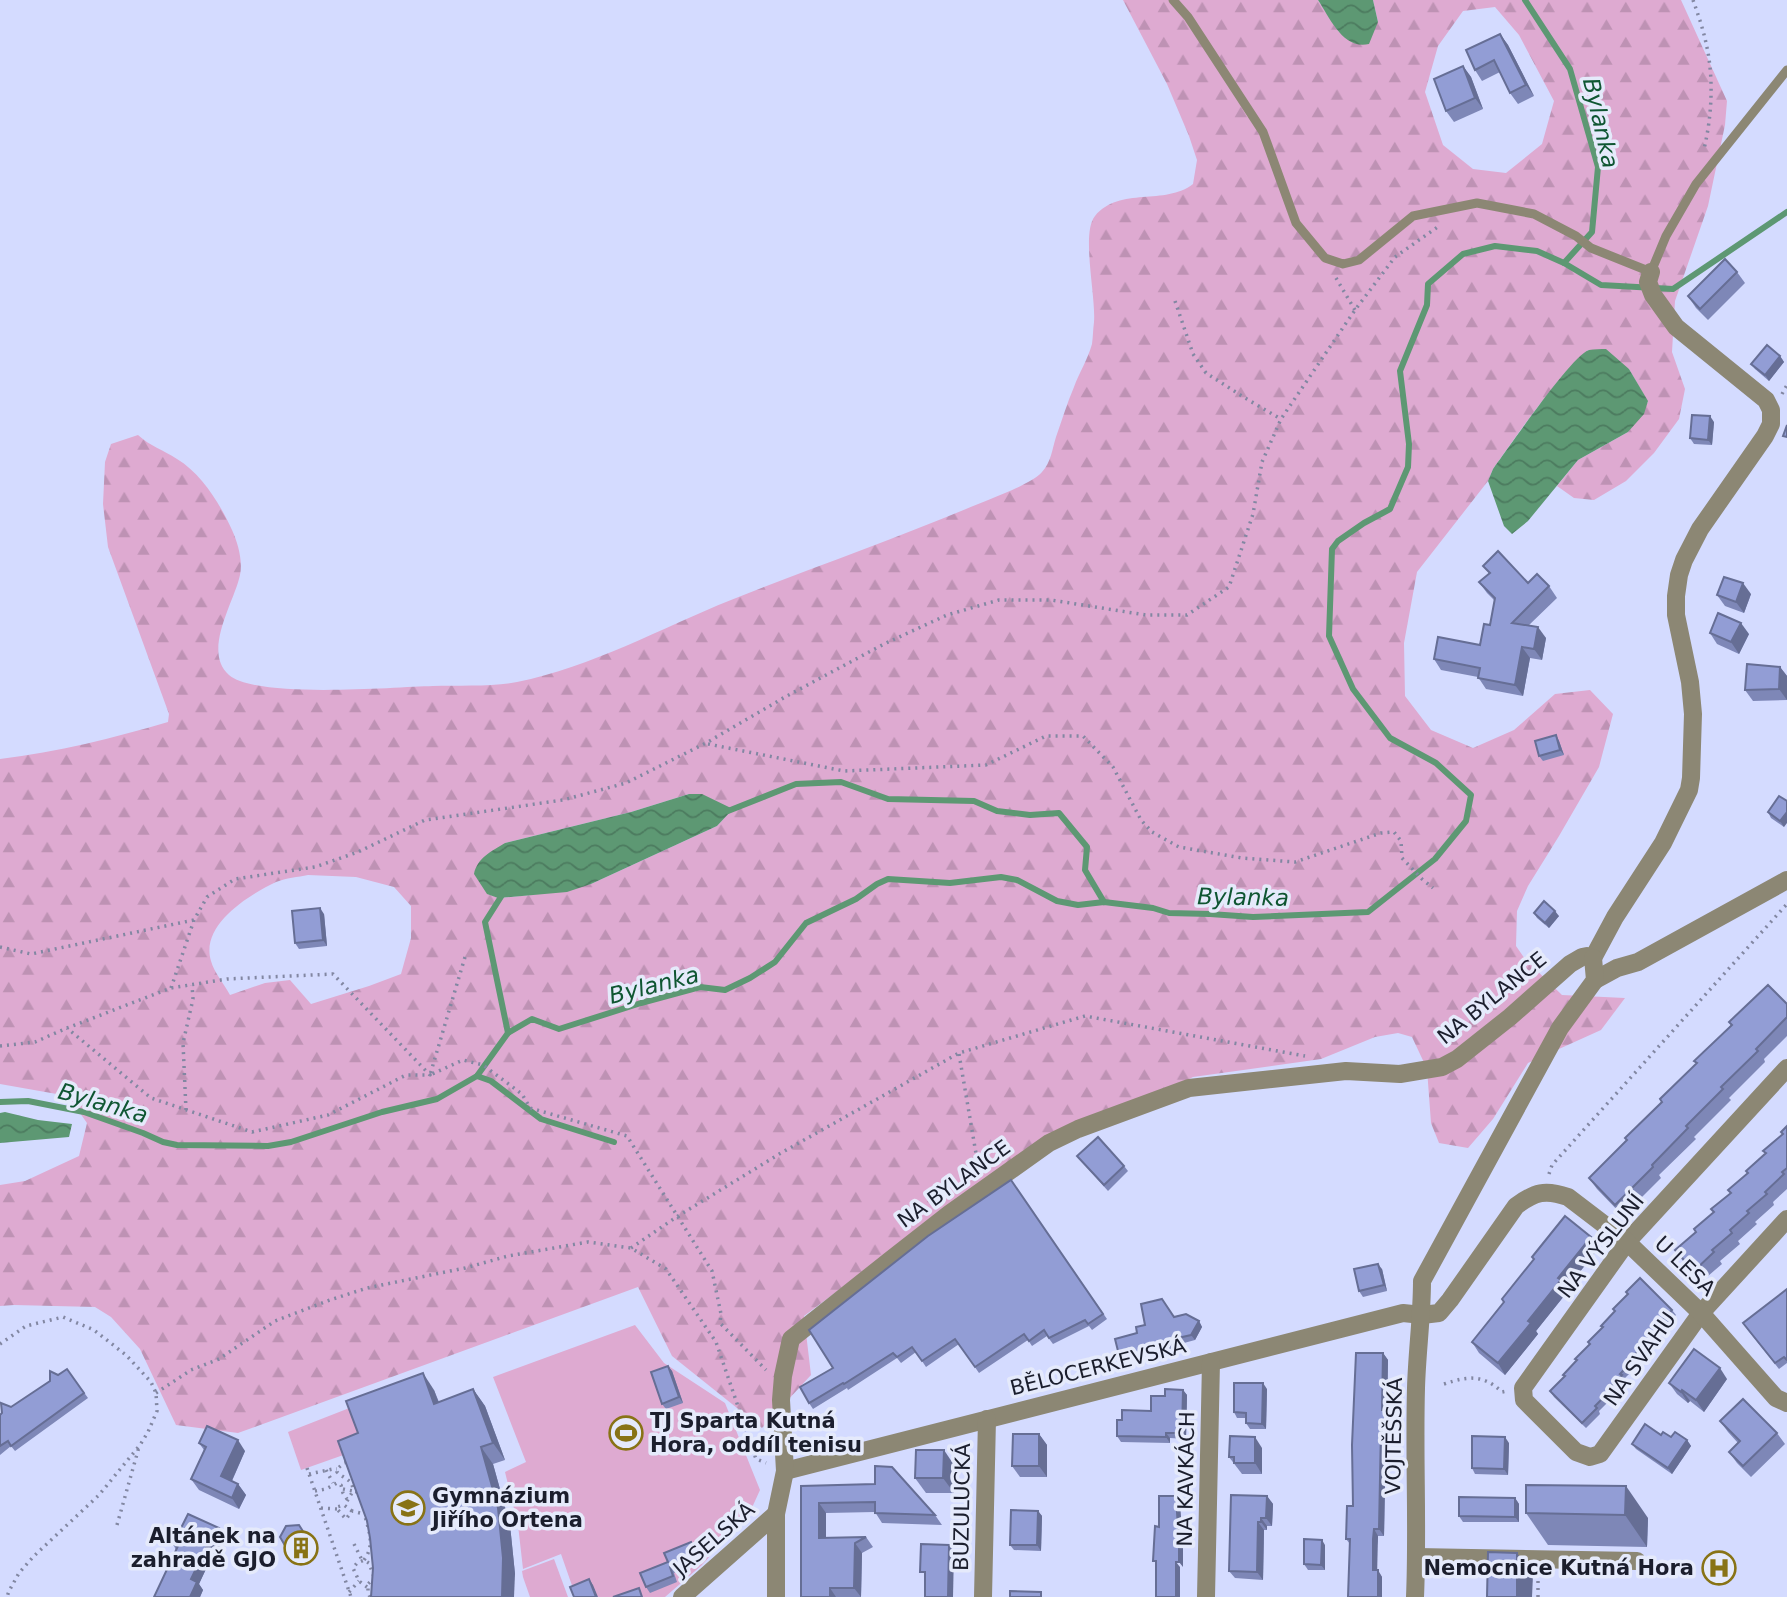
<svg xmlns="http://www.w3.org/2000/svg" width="1787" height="1597" viewBox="0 0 1787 1597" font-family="'DejaVu Sans',sans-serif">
<defs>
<pattern id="forest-firs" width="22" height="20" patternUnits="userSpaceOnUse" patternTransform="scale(1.75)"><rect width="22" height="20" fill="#deaad1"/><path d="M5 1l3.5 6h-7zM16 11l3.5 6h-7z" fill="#be92b4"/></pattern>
<pattern id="water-waves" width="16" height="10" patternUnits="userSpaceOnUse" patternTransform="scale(1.75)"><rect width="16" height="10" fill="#5d9873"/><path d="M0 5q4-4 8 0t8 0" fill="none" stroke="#4c7b5f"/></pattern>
</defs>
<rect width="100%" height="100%" fill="#d4dbff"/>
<!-- green -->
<g fill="#deaad1">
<polygon points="635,1325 664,1363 725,1403 760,1490 750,1512 702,1565 665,1597 576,1597 561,1554 523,1569 518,1525 505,1472 526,1462 493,1377"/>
<polygon points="352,1407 366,1447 301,1470 288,1432"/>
<polygon points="554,1559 568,1597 530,1597 523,1577 522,1571"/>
</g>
<!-- forest -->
<path fill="url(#forest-firs)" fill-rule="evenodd" d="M1123 0H1318L1339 32 1378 22 1373 0H1681L1727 101 1725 125 1708 206 1675 301 1672 352 1685 389 1679 419 1654 453 1626 481 1594 500 1574 498 1557 486 1578 460 1628 432 1648 402 1629 369 1588 350C1551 385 1522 428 1493 469L1488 481 1417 572 1404 643 1405 696 1431 730 1473 748 1514 730 1555 694 1590 690 1613 714 1599 767 1559 836 1528 886 1517 911 1516 946 1525 959 1562 995 1625 998 1601 1030 1528 1063 1493 1119 1468 1148 1439 1143 1431 1123 1427 1069 1412 1037 1398 1033 1375 1037 1321 1059 1193 1077 971 1191 804 1316 811 1375 762 1428 672 1356 638 1287 238 1433 176 1425 140 1349 111 1317 95 1307 14 1305 0 1306V1185L25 1181 79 1156 87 1123 68 1096 0 1084V759C58 752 113 738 168 722L169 714 108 547 103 504 105 462 111 444 138 435C150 446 163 450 177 459 202 474 220 504 232 530 238 543 243 561 240 575 234 603 202 651 229 675 257 699 392 687 433 686 458 685 493 687 517 682 592 667 661 628 731 600 809 569 889 541 966 509 984 501 1031 485 1042 472 1051 462 1052 450 1056 437 1062 420 1067 403 1074 387 1079 373 1088 359 1092 344 1093 337 1093 329 1094 322 1096 296 1081 233 1095 216 1120 186 1165 206 1193 184L1197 160 1189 136 1167 84ZM1495 7 1519 35 1554 101 1542 144 1506 173 1473 169 1443 145 1425 92 1438 46 1463 11ZM689 794 733 809 717 826 591 884 531 895 499 898 488 894 505 843 631 812ZM308 875 356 877 394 887 411 906V938L401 974 369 986 311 1004 290 980 265 983 230 995C224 984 214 972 211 961 200 925 249 895 276 882 286 878 298 877 308 875Z"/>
<!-- water -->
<g fill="url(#water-waves)">
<path d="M1318 0H1373L1378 22 1369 44C1343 50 1330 18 1318 0Z"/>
<path d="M1606 349 1629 369 1648 401 1644 414 1628 432 1578 460 1528 521 1512 534 1504 526 1488 481 1493 469C1508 449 1571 356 1589 350 1594 349 1601 349 1606 349Z"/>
<path d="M689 794H702L733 809 717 826 591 884 567 892 498 898 487 894 474 874C477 858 492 851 505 843L631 812Z"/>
<polygon points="5,1112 38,1120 72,1124 69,1137 0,1143 0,1113"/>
</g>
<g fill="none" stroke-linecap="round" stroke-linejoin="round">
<!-- stream -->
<g stroke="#5d9873" stroke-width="6">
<polyline points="1564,263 1601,285 1673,289 1787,212"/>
<polyline points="728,811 796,784 841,782 888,799 974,801 997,811 1030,815 1059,813 1087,847 1085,870 1104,902"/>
<polyline points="504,892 485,922 508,1033"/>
<polyline points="477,1076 491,1081 541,1119 614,1142"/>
<polyline points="0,1102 28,1101 84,1112 143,1133 163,1142 177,1145 268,1146 291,1142 382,1112 437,1099 477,1076 508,1033 532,1019 559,1029 641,1003 700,987 725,990 750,978 775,962 806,923 856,899 877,884 888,879 950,883 1001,877 1017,880 1057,901 1078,905 1104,902 1153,908 1169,913 1210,914 1253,917 1368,912 1435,859 1466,821 1471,795 1436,763 1390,738 1353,689 1329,636 1332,549 1338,541 1364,523 1390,509 1408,467 1409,444 1400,371 1427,305 1428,284 1463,254 1495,246 1537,251 1564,263 1592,232 1598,167 1570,69 1525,0"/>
</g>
<!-- path -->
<g stroke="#8287a2" stroke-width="3.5" stroke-dasharray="2 5" stroke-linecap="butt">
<path d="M1693 0C1698 14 1703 29 1706 43 1714 77 1712 116 1704 149"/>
<polyline points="1336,278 1355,310"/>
<polyline points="1175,301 1193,354 1206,373 1245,398 1281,419"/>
<polyline points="1782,394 1787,385"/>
<polyline points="708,744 844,771 986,765 1046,736 1083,736 1113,767 1141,820 1152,832 1179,847 1242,858 1295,862 1381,833 1394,832 1401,841 1402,858 1422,879 1433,888"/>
<polyline points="0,947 31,954 194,920"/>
<polyline points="465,957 430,1075 463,1060 483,1065 522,1094 530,1108 627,1136 712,1271 721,1314 720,1323 766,1370"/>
<polyline points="171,988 194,920 207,897 235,879 315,867 358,852 425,820 563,800 626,783 706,743 785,697 884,644 947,615 999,600 1051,600 1146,615 1187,615 1229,587 1253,514 1262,462 1281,419 1355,310 1395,257 1439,226"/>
<polyline points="0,1046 35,1042 67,1028 171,988 227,979 333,974 430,1075 406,1075 328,1115 252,1132 151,1098 67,1028"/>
<polyline points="959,1054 979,1171"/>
<polyline points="186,1110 183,1043 193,999 192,985"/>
<polyline points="1549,1174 1552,1165 1787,904"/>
<polyline points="631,1248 678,1216 781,1153 959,1053 1085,1016 1305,1056"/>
<polyline points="0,1344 26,1326 63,1317 94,1330 126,1355 151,1382 156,1393 157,1411 148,1432 140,1445 99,1495 34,1556 19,1573 9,1591 7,1597"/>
<path d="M1444 1384C1468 1376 1483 1374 1502 1392L1507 1391"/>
<polyline points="156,1393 191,1370 219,1359 275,1321 330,1300 367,1288 465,1268 508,1256 588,1242 631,1248 666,1269 716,1342 756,1459 766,1463"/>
<polyline points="307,1468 351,1597"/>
<polyline points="326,1470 333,1483"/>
<polyline points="309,1474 333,1469 337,1469"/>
<path d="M343 1489 353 1491C353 1479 344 1479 337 1472V1469L344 1463 348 1462"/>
<polyline points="315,1491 326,1489 337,1483 341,1485 343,1493 347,1499"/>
<polyline points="347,1501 353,1491 361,1493"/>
<polyline points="321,1508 337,1509"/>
<polyline points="352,1511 344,1505 337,1507 337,1509 346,1519 352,1511 364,1514"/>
<polyline points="117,1525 139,1447"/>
<polyline points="354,1544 362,1560"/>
<path d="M364 1560C375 1545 369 1532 365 1516"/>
<polyline points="367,1587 359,1581 353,1568 357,1563 364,1560 369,1563 374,1577"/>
<polyline points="349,1592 359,1581"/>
<polyline points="370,1597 368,1593 368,1584 372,1580 374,1580"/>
<polyline points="1538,1597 1538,1578"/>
</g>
<!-- lane -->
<polyline stroke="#8c8774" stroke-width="9" points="1173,0 1188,17 1263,132 1296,223 1325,258 1343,264 1359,260 1413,216 1477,203 1534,214 1576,236 1591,248 1651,272 1666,236 1696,184 1787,70"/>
<!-- street -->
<g stroke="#8c8774" stroke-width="18">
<polyline points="1593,958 1615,917 1663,843 1689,790 1691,778 1693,714 1690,682 1676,615 1676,596 1679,575 1684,560 1700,529 1765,436 1771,424 1771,410 1766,400 1676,327 1653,295 1648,282 1651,272"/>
<polyline points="1595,980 1617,968 1638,962 1787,880"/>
<polyline points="1787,1068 1627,1242 1523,1388 1524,1400 1576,1452 1590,1457 1600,1454 1701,1313 1787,1219"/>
<path d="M785 1471 1403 1313 1422 1315 1439 1313 1450 1300 1516 1206C1535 1192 1545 1189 1568 1197L1627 1242 1701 1313 1776 1398 1787 1403"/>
<polyline points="1417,1557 1637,1561"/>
<polyline points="682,1597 776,1514"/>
<polyline points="776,1597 776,1514 785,1471 781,1400 783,1376 791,1339 889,1261 949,1214 1049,1143 1078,1129 1189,1088 1346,1071 1400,1074 1442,1067 1457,1059 1510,1017 1570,964 1582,957 1587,956 1593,958"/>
<polyline points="983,1597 987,1419"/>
<polyline points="1206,1597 1211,1362"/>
<path d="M1415 1597C1418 1527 1414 1458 1416 1388 1417 1352 1422 1317 1422 1281L1560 1028 1595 980 1593 958"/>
</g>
</g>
<!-- wall -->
<g fill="#7e87b7">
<polygon points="1500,34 1508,45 1534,96 1518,104 1510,93 1500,72 1482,81 1475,70"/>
<polygon points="1463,66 1471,77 1483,109 1454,122 1446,111"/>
<polygon points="1737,272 1745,283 1708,320 1696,308 1688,296"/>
<polygon points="1780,356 1784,362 1769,381 1755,369 1751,364"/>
<polygon points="1714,422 1712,445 1694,444 1690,438"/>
<polygon points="1483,566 1528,583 1549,586 1557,598 1528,626 1546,638 1542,660 1530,658 1523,696 1486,689 1478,677 1441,670 1434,659 1480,645 1490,625 1495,601 1487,593 1479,582 1489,573"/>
<polygon points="1751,594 1744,613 1725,606 1717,595"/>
<polygon points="1710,633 1749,634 1739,654 1717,644"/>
<polygon points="1780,667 1787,676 1787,700 1753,701 1745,690"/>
<polygon points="1556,735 1559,741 1564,755 1543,761 1539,756"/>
<polygon points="1787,801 1784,827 1771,818 1768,812"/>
<polygon points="1534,913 1559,916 1549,928 1537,918"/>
<polygon points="324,914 327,946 299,949 295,943"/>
<polygon points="1787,1004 1787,1036 1764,1059 1765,1062 1729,1098 1731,1100 1694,1137 1696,1139 1659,1175 1661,1178 1623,1216 1597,1189 1589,1178 1627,1141 1625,1138 1662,1102 1731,1025 1729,1022"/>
<polygon points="1787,1126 1787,1189 1773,1202 1774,1205 1755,1222 1757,1224 1738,1241 1740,1244 1720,1261 1722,1264 1701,1282 1683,1261 1675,1250 1696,1232 1783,1134"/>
<polygon points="1077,1156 1124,1166 1128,1171 1108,1191"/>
<polygon points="1011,1180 1107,1319 1092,1330 1089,1326 1053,1344 1047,1336 1032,1346 1028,1340 979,1373 959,1344 926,1367 916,1352 901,1363 897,1358 848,1390 847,1388 813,1409 809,1403 833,1368"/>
<polygon points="1591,1237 1599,1248 1566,1289 1568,1291 1536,1331 1538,1334 1505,1375 1479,1353 1472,1342 1504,1302 1502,1299 1534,1260 1532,1257"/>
<polygon points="1382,1269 1387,1291 1363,1297 1359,1291"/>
<polygon points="1787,1289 1787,1363 1779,1369 1747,1329"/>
<polygon points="1672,1310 1676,1315 1662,1329 1663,1332 1649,1346 1651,1348 1637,1363 1638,1365 1624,1379 1626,1381 1611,1395 1613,1397 1599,1411 1600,1414 1586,1428 1554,1397 1550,1391"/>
<polygon points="1174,1317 1199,1321 1202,1327 1195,1340 1173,1346 1174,1350 1124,1364 1120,1359 1137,1333"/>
<polygon points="1383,1353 1388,1360 1387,1410 1397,1417 1397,1435 1386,1435 1384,1536 1378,1536 1377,1546 1377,1570 1382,1577 1382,1597 1348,1597 1350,1544 1346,1539"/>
<polygon points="668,1366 672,1371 683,1403 666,1409 662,1404"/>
<polygon points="67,1369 88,1398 15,1451 11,1446 0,1455 0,1415"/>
<polygon points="1727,1379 1704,1412 1690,1401 1688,1403 1677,1394 1669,1383"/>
<polygon points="473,1389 485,1406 505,1460 493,1464 510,1525 515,1574 373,1568 370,1538 434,1390 439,1402"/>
<polygon points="1267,1389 1266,1429 1250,1429 1246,1423 1246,1418 1237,1418 1234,1412"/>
<polygon points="1183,1390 1187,1395 1186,1439 1170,1438 1170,1443 1121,1442 1117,1436 1122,1420 1151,1411 1165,1396"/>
<polygon points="1720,1421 1777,1433 1785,1444 1751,1477 1737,1463 1729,1452 1738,1443 1728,1432"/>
<polygon points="1039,1434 1047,1445 1047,1477 1020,1477 1012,1466"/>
<polygon points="1671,1437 1687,1440 1691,1446 1672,1474 1636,1449 1632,1444"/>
<polygon points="199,1443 245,1451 232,1481 238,1484 246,1495 239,1509 199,1490 191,1479 204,1450"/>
<polygon points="1509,1443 1508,1475 1475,1474 1472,1468"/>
<polygon points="1262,1448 1262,1474 1242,1474 1229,1457"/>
<polygon points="954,1465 954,1493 926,1493 915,1478"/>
<polygon points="1526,1485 1648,1518 1647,1547 1548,1545 1526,1513"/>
<polygon points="801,1486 935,1515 942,1525 882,1523 875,1512 826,1513 826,1538 866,1537 873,1547 862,1553 861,1597 801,1597"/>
<polygon points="1267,1496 1273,1504 1272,1526 1267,1526 1267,1530 1264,1530 1263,1580 1235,1578 1229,1571"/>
<polygon points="1515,1498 1519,1504 1519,1522 1463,1522 1459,1516"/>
<polygon points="1038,1511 1042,1516 1041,1551 1014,1550 1010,1545"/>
<polygon points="225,1537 216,1556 213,1554 199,1584 203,1590 200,1597 173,1544"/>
<polygon points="1325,1545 1325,1570 1308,1570 1304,1564"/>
<polygon points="314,1547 307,1559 294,1560 287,1549"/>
<polygon points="695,1548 701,1562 674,1573 677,1582 650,1593 646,1587"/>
</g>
<!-- shaded-wall -->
<g fill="#666e95">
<polygon points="1500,34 1508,45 1534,96 1526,85"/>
<polygon points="1463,66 1471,77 1483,109 1475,98"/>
<polygon points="1780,356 1784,362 1769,381 1765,375"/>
<polygon points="1710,416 1714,422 1712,445 1708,440"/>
<polygon points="1743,583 1751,594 1744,613 1736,602"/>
<polygon points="1741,623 1749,634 1739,654 1731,642"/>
<polygon points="1538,627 1546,638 1542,660 1534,649"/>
<polygon points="1522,647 1530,658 1523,696 1515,685"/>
<polygon points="1780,667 1787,676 1787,700 1779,689"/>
<polygon points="1556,735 1559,741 1564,755 1560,750"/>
<polygon points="1787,812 1787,823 1784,827 1780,821"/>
<polygon points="320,908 324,914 327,946 323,940"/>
<polygon points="1555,911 1559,916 1549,928 1545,923"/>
<polygon points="1591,1237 1599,1248 1566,1289 1568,1291 1536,1331 1538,1334 1505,1375 1498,1363 1558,1278"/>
<polygon points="1378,1264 1382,1269 1387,1291 1384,1285"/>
<polygon points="1199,1321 1202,1327 1195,1340 1191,1335"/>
<polygon points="1383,1353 1388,1360 1387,1417 1382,1410"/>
<polygon points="668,1366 672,1371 683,1403 679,1397"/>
<polygon points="1720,1368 1727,1379 1704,1412 1696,1400"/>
<polygon points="423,1373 434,1390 445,1420 434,1404"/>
<polygon points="1263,1383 1267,1389 1266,1429 1262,1424"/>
<polygon points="473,1389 485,1406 505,1460 493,1443"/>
<polygon points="1183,1390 1187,1395 1186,1439 1182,1433"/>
<polygon points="1682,1390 1690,1401 1688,1403 1681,1392"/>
<polygon points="1393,1410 1397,1417 1397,1435 1392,1428"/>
<polygon points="1381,1428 1386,1435 1384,1536 1379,1529"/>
<polygon points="1166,1433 1170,1438 1170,1443 1166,1437"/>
<polygon points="1039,1434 1047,1445 1047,1477 1039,1466"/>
<polygon points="1255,1437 1262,1448 1262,1474 1255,1463"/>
<polygon points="1505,1437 1509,1443 1508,1475 1504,1469"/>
<polygon points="238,1440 245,1451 229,1487 221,1476"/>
<polygon points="1687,1440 1691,1446 1672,1474 1668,1468"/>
<polygon points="481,1447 493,1464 510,1525 515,1574 514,1597 502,1597"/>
<polygon points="944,1450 954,1465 954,1493 943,1478"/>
<polygon points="238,1484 246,1495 239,1509 232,1498"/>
<polygon points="1626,1486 1648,1518 1647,1547 1625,1515"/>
<polygon points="1176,1496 1180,1502 1182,1531 1183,1533 1183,1567 1179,1562"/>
<polygon points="1267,1496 1273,1504 1272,1526 1266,1518"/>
<polygon points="1515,1498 1519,1504 1519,1522 1515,1517"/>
<polygon points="819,1503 826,1513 826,1547 819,1538"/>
<polygon points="1038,1511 1042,1516 1041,1551 1037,1545"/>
<polygon points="1261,1518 1267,1526 1267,1530 1261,1522"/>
<polygon points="1258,1522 1264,1530 1263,1580 1257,1572"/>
<polygon points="299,1525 314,1547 307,1559 300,1548"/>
<polygon points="219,1528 225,1537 216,1556 210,1547"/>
<polygon points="1374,1529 1378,1536 1377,1577 1373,1570"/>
<polygon points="1322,1540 1325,1545 1325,1570 1321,1565"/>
<polygon points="855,1543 862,1553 861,1597 854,1588"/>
<polygon points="949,1545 954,1552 953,1597 948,1597"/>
<polygon points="207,1546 213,1554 199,1584 203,1590 200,1597 190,1597 191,1579"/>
<polygon points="1517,1553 1533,1575 1532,1597 1517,1597"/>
<polygon points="1176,1562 1180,1567 1180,1597 1176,1597"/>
<polygon points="1378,1570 1382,1577 1382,1597 1378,1597"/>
<polygon points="589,1579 593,1585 598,1597 596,1597"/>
<polygon points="830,1588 836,1597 830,1597"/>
</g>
<!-- building -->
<g fill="#929dd5" stroke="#666e95" stroke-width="2">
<polygon points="1500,34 1526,85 1510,93 1494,60 1475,70 1466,50"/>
<polygon points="1463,66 1475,98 1446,111 1434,79"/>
<polygon points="1725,259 1737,272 1700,309 1688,296"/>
<polygon points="1767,345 1780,356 1765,375 1751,364"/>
<polygon points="1692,415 1710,416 1708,440 1690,438"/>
<polygon points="1787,425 1787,437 1783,436"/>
<polygon points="1498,551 1528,583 1537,574 1549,586 1512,623 1538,627 1534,649 1522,647 1515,685 1478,678 1480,668 1434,659 1438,637 1480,645 1484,624 1490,625 1495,598 1479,582 1490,573 1483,566"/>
<polygon points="1724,577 1743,583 1736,602 1717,595"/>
<polygon points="1718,613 1741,623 1731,642 1710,633"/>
<polygon points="1747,664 1780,667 1779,689 1745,690"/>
<polygon points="1556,735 1560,750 1539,756 1535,741"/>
<polygon points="1779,796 1787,801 1787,812 1780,821 1768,812"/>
<polygon points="1544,901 1555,911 1545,923 1534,913"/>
<polygon points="320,908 323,940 295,943 292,911"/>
<polygon points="1768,985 1787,1004 1787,1017 1756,1049 1758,1051 1721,1087 1723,1089 1686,1126 1688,1128 1652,1165 1653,1167 1615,1205 1589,1178 1627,1140 1625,1138 1662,1102 1660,1099 1697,1063 1694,1061 1732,1025 1729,1022"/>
<polygon points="1787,1126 1787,1168 1782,1172 1784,1174 1765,1192 1767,1194 1747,1211 1749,1213 1730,1230 1732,1233 1712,1250 1714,1252 1694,1271 1675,1250 1696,1232 1694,1229 1714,1212 1711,1209 1731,1193 1728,1190 1748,1173 1746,1171 1766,1153 1763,1151 1783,1134 1781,1132"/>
<polygon points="1098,1137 1124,1166 1104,1185 1077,1156"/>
<polygon points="1011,1180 1103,1314 1088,1324 1085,1320 1049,1338 1044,1330 1029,1341 1024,1334 975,1367 955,1339 922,1361 912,1347 897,1357 893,1353 844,1384 843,1383 809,1403 800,1387 833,1368 809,1330 928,1236"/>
<polygon points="1565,1216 1591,1237 1558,1278 1561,1280 1528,1321 1531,1323 1498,1363 1472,1342 1504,1302 1502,1299 1534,1259 1532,1257"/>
<polygon points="1378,1264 1384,1285 1359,1291 1354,1269"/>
<polygon points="1640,1278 1672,1310 1658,1324 1660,1326 1645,1341 1647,1343 1632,1357 1634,1359 1620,1374 1622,1375 1607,1390 1609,1392 1595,1406 1597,1408 1582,1423 1550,1391 1565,1376 1563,1375 1577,1360 1575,1359 1590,1344 1588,1342 1603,1327 1601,1326 1615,1311 1613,1309 1628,1294 1626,1292"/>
<polygon points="1787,1289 1787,1360 1784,1357 1775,1363 1743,1323"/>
<polygon points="1162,1299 1174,1317 1186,1314 1199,1321 1191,1335 1169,1340 1170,1345 1120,1359 1115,1339 1137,1333 1136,1327 1145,1325 1141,1304"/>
<polygon points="1694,1349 1720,1368 1696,1400 1682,1390 1681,1392 1669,1383"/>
<polygon points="1356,1353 1383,1353 1382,1410 1393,1410 1392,1428 1381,1428 1379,1529 1374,1529 1373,1539 1373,1570 1378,1570 1378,1597 1348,1597 1350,1539 1346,1539 1347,1506 1353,1506 1352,1445"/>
<polygon points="668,1366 679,1397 662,1404 651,1372"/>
<polygon points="67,1369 84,1393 11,1446 8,1441 0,1446 0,1415 2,1413 1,1403 11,1407 50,1381 50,1371 58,1375"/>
<polygon points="423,1373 434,1404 473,1389 493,1443 481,1447 498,1508 503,1558 502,1597 371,1597 373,1568 370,1538 367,1521 338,1441 358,1433 346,1401"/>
<polygon points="1234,1383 1263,1383 1262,1424 1246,1423 1246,1413 1234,1412"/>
<polygon points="1165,1389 1183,1390 1182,1433 1166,1433 1166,1437 1117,1436 1117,1420 1122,1420 1122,1410 1151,1411 1151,1396 1165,1396"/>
<polygon points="1743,1399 1777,1433 1743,1466 1729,1452 1740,1441 1720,1421"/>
<polygon points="1645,1424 1661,1435 1663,1432 1671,1437 1675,1432 1687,1440 1668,1468 1632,1444"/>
<polygon points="207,1426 238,1440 221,1476 238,1484 232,1498 191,1479 206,1447 199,1443"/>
<polygon points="1013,1434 1039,1434 1039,1466 1012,1466"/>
<polygon points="1230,1436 1255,1437 1255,1463 1234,1463 1234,1457 1229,1457"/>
<polygon points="1472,1436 1505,1437 1504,1469 1472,1468"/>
<polygon points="916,1450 944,1450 943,1478 915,1478"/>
<polygon points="875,1466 892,1467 935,1515 875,1513 875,1502 819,1503 819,1538 866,1537 855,1543 854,1588 830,1588 830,1597 801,1597 801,1486 875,1484"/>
<polygon points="1526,1485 1626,1486 1625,1515 1526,1513"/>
<polygon points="1231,1495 1267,1496 1266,1518 1261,1518 1261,1522 1258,1522 1257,1572 1229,1571"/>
<polygon points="1159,1496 1176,1496 1178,1528 1179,1528 1179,1562 1176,1562 1176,1597 1156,1597 1156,1561 1153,1561 1155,1526 1159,1527"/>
<polygon points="1459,1497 1515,1498 1515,1517 1459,1516"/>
<polygon points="1011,1510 1038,1511 1037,1545 1010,1545"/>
<polygon points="188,1514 219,1528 210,1547 207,1546 191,1579 197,1582 190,1597 154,1597 178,1546 173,1544"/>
<polygon points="299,1525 306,1536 300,1548 287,1549 280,1537 286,1526"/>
<polygon points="1304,1539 1322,1540 1321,1565 1304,1564"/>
<polygon points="691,1542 697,1556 670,1567 673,1576 646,1587 640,1573 668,1562 664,1553"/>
<polygon points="921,1544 949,1545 948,1597 925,1597 925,1572 920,1572"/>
<polygon points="1488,1552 1517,1553 1517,1597 1487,1597"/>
<polygon points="589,1579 596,1597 574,1597 570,1587"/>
<polygon points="639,1588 642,1597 613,1597"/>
<polygon points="1010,1591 1041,1592 1041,1597 1010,1597"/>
</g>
<!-- icons -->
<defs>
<symbol id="stadium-ring" viewBox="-11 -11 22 22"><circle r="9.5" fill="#e5eafb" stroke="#887315" stroke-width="1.5"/><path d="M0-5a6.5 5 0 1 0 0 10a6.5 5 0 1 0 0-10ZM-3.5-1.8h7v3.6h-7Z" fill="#887315"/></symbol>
<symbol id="university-ring" viewBox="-11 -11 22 22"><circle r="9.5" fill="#e5eafb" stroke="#887315" stroke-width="1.5"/><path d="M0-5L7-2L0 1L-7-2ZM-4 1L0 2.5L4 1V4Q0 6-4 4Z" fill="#887315"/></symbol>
<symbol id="building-ring" viewBox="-11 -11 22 22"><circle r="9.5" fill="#e5eafb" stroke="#887315" stroke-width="1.5"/><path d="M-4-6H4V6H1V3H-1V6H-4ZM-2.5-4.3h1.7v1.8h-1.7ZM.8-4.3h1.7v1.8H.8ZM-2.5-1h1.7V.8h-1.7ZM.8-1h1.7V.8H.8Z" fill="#887315"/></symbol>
<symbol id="hospital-ring" viewBox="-11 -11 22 22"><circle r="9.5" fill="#e5eafb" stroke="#887315" stroke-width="1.5"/><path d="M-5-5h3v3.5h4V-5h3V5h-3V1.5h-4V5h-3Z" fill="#887315"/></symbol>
</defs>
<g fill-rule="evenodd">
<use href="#stadium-ring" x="607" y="1414" width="38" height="38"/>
<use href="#university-ring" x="389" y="1489" width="38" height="38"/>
<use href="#building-ring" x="282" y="1529" width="38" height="38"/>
<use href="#hospital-ring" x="1700" y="1549" width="38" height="38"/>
</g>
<g text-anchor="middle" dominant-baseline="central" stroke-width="7" stroke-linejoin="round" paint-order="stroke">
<!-- street labels -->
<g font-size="21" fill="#1b1e2d" stroke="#e5eafb">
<text transform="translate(1492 998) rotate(-39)">NA BYLANCE</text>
<text transform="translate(954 1184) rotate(-36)">NA BYLANCE</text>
<text transform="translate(1601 1246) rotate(-52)">NA VÝSLUNÍ</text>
<text transform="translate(1685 1266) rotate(44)">U LESA</text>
<text transform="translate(1640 1359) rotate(-55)">NA SVAHU</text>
<text transform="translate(1098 1367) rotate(-14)">BĚLOCERKEVSKÁ</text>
<text transform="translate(1394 1436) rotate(-89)">VOJTĚŠSKÁ</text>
<text transform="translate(1186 1479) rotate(-89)">NA KAVKÁCH</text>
<text transform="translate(962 1507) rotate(-89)">BUZULUCKÁ</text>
<text transform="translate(714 1539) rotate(-41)">JASELSKÁ</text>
</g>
<!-- poi labels -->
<g font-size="21" font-weight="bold" fill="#1b1e2d" stroke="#e5eafb" text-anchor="start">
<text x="650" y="1421">TJ Sparta Kutná<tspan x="650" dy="24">Hora, oddíl tenisu</tspan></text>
<text x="432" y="1496">Gymnázium<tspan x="432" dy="24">Jiřího Ortena</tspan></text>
<text x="276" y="1536" text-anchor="end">Altánek na<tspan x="276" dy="24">zahradě GJO</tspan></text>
<text x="1694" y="1568" text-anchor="end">Nemocnice Kutná Hora</text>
</g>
<!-- water labels -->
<g font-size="23" font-style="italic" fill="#0f5632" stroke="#e5eafb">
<text transform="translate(1601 123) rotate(77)">Bylanka</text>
<text transform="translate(1243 897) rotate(1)">Bylanka</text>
<text transform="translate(654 985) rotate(-14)">Bylanka</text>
<text transform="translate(103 1103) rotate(16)">Bylanka</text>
</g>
</g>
</svg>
